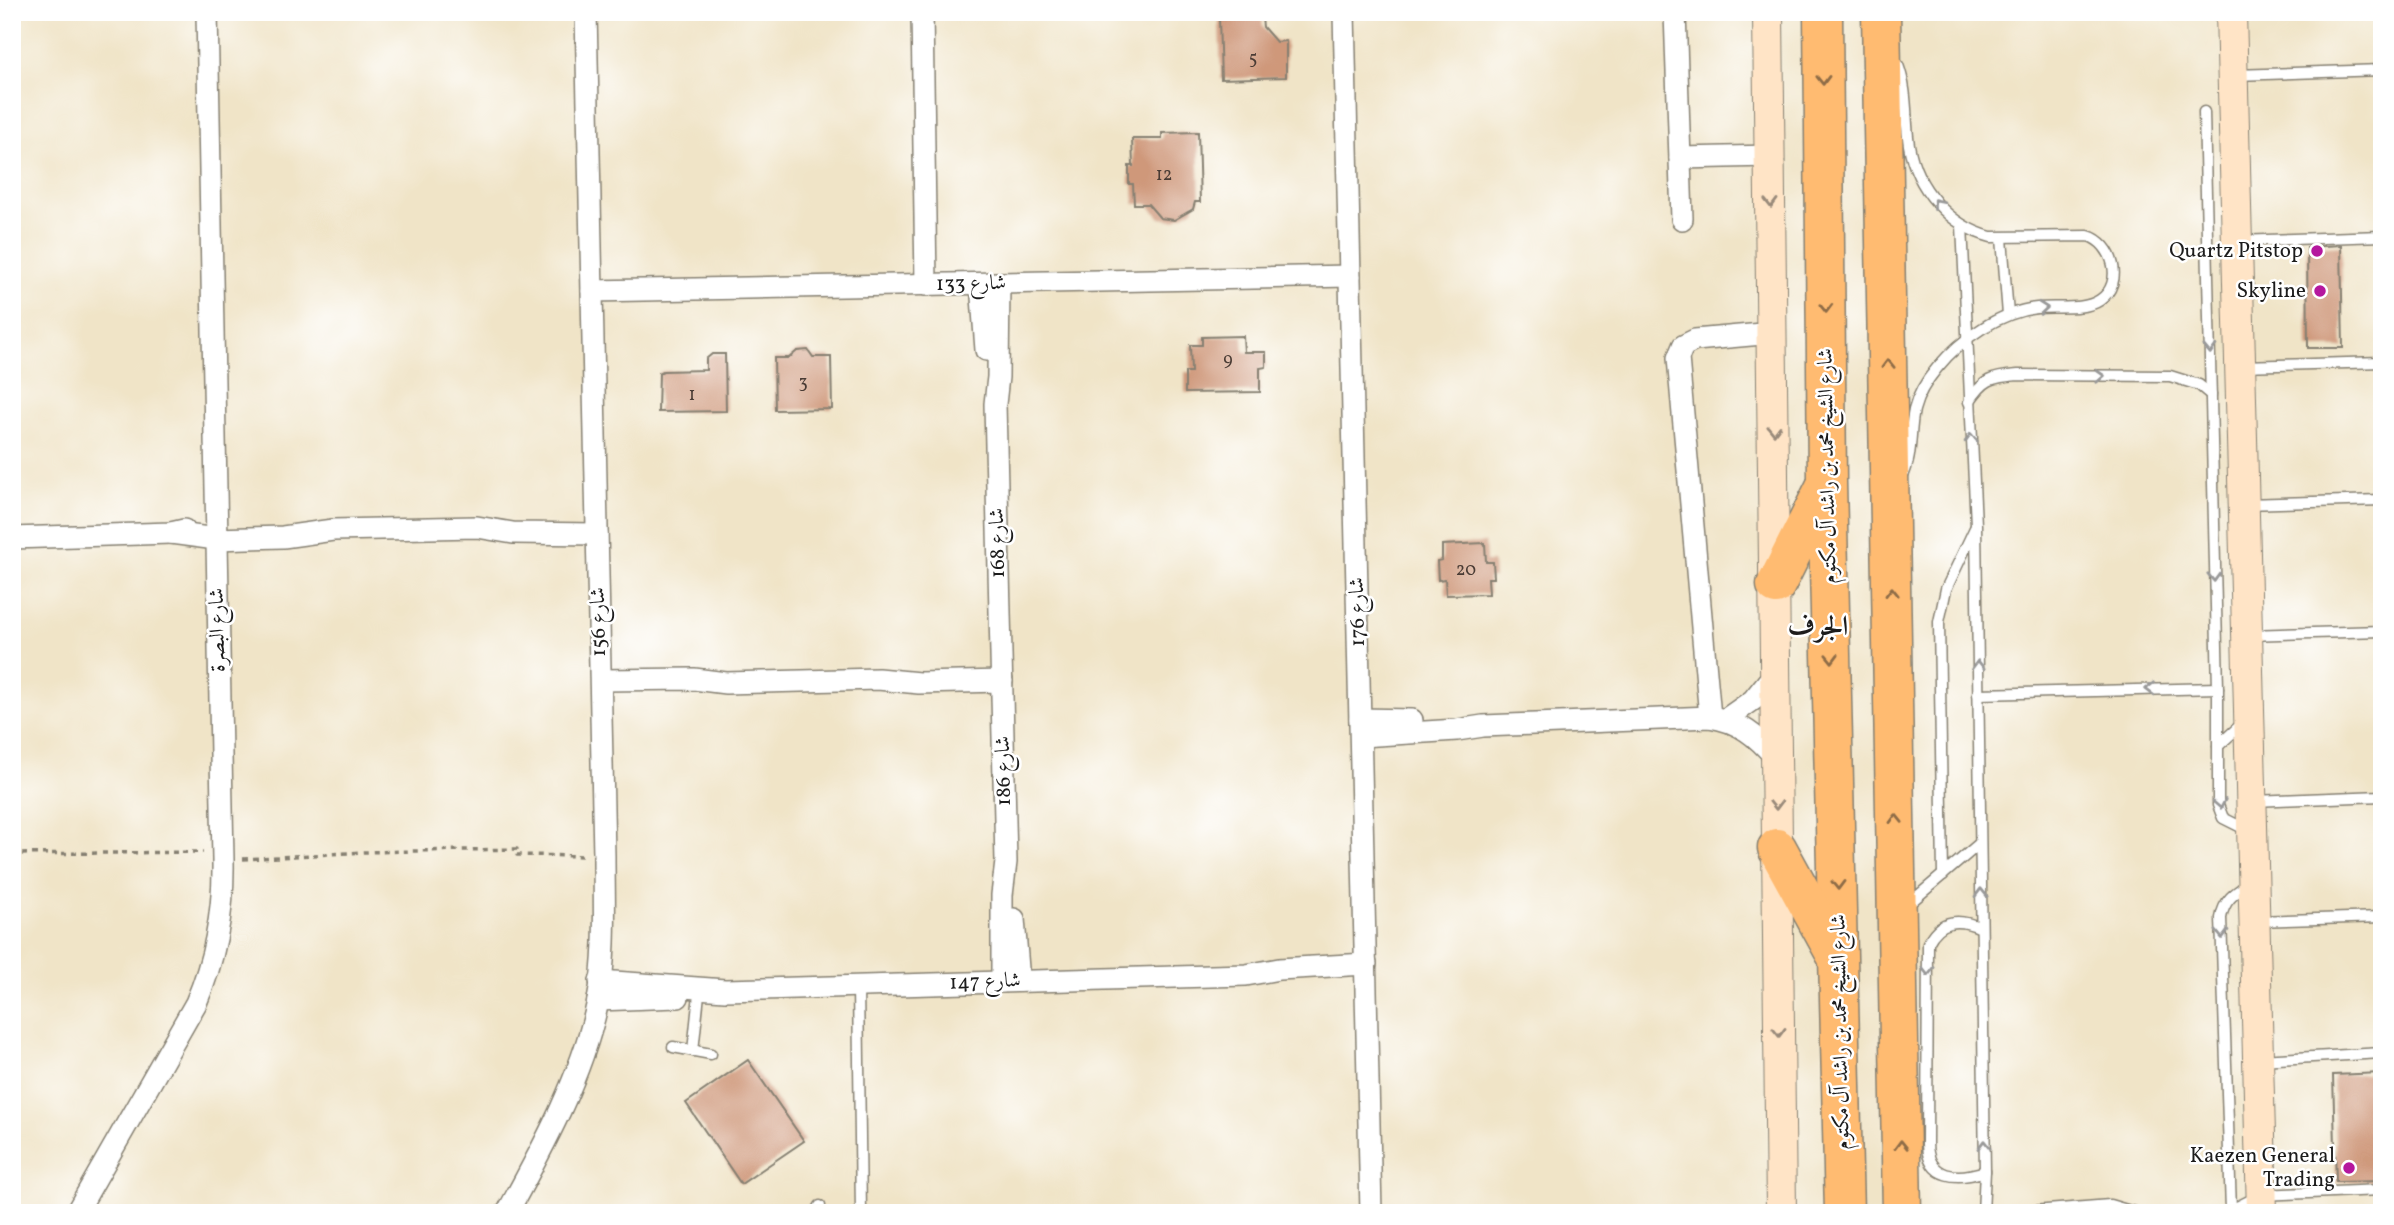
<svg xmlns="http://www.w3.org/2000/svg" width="2394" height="1225" viewBox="0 0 2394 1225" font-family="Vollkorn,Amiri,serif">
<rect width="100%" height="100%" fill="#fff"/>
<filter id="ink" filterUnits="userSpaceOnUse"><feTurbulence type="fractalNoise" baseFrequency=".0143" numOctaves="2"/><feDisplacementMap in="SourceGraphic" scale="14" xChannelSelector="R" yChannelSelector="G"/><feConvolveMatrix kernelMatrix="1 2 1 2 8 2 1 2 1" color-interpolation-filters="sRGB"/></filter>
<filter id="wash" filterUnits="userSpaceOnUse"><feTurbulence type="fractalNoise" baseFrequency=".00686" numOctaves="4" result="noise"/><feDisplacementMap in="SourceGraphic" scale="28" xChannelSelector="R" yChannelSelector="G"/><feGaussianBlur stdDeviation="1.57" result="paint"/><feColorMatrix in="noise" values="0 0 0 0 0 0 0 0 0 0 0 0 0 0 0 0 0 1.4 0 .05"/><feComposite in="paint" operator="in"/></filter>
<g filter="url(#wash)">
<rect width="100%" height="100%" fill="#f0e4c7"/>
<g id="blocks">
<!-- building -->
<g fill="#cf987a">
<polygon points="1262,18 1263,27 1276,42 1286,41 1286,77 1221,79 1219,19"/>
<polygon points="1198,132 1200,202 1195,202 1193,209 1174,220 1160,218 1148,204 1134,204 1133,184 1129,184 1129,166 1133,166 1132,139 1162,139 1162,133"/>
<polygon points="2341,245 2343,348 2308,348 2307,247"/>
<polygon points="1243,336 1244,352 1266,352 1266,367 1260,368 1260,392 1185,393 1185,372 1191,372 1190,345 1202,345 1202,337"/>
<polygon points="808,350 813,357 831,357 832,409 775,410 774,358 789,358 797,351"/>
<polygon points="712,354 725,354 726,411 658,412 659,373 663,371 706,370 706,359"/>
<polygon points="1485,543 1486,562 1493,562 1494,578 1488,578 1489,594 1446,595 1445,579 1438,580 1437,561 1442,560 1442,545"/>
<polygon points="748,1060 804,1141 741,1184 686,1103"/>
<polygon points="2382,1073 2382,1181 2336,1182 2333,1075"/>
</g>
</g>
</g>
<g filter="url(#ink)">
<use href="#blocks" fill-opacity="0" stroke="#868072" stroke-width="2"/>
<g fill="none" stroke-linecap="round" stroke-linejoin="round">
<defs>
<g id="lane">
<path d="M1898 65C1908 92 1905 118 1909 145 1916 188 1949 226 1991 237L2088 236C2113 243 2125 283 2100 300 2084 311 2056 306 2037 308 1999 312 1961 339 1937 368 1927 380 1918 394 1914 410 1909 434 1913 456 1902 478"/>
<polyline points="2235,75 2382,70"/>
<polyline points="2204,112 2218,688 2218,805 2223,818 2249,831"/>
<polyline points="1962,225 1976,525 1985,1171 1983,1213"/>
<polyline points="2002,238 2008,315"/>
<polyline points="2238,241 2382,236"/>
<polyline points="2241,366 2382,362"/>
<path d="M1969 402C1984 379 1991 377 2018 375L2170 376 2199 385 2211 395"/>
<polyline points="2245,504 2382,500"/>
<polyline points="2248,635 2382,631"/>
<polyline points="1978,694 2218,688"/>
<polyline points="2218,746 2244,722"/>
<polyline points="2254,801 2382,796"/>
<polyline points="1943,875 1939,622 1946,589 1975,528"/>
<polyline points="1905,907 1979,844"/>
<polyline points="2255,921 2382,917"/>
<path d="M1981 928C1959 918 1940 919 1928 943L1927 1144C1928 1180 1958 1180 1985 1171"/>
<polyline points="858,986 861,1213"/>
<polyline points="673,1047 711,1054"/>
<polyline points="693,1051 699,994"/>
<polyline points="2259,1060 2382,1053"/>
<polyline points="816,1213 820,1206"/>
<polyline points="2009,1213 2110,1205 2137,1213"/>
<path d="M2226 1213 2231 1210 2221 918C2224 900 2234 893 2249 884"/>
<polyline points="2231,1213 2231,1210 2261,1195 2382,1190"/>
</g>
<g id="street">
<polyline points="922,12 926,285"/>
<polyline points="1344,12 1371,1213"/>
<polyline points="1675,12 1682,219"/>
<polyline points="1680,158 1771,156"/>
<polyline points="999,283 998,377 995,404 1006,862 1002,895 1002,982"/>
<polyline points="981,284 986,350"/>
<polyline points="592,291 1350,276"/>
<polyline points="171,533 216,539 283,537 333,530 477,527 513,533 597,534"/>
<polyline points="12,538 171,533 184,530"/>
<polyline points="601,680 694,679 726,683 878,679 919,683 1002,681"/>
<polyline points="1710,717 1678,358 1683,346 1695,340 1773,333"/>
<polyline points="1360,719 1412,720"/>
<polyline points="1726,719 1753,700 1774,674"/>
<path d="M1361 736 1457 730 1483 726 1710 717C1739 721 1757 736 1775 757"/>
<polyline points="1014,919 1019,981"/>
<polyline points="600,981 725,990 1246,975 1279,969 1366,964"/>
<polyline points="598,1000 678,997"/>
<path d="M76 1213 196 1003C216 956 224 911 223 860L207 12"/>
<path d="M507 1213C543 1148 583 1074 598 1001 607 954 604 903 604 856L586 12"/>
</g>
<g id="secondary">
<polyline points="1768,12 1781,1213"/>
<polyline points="2231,12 2262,1213"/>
</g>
<g id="highway">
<polyline points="1823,12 1827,482 1844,1213"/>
<polyline points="1881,12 1902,1213"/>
<polyline points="1776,585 1825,487"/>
<polyline points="1777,848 1837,957"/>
</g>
</defs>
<!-- lane casing -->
<use href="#lane" stroke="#868072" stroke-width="13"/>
<!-- street casing -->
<use href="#street" stroke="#868072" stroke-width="24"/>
<!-- secondary casing -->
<use href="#secondary" stroke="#868072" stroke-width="32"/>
<!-- highway casing -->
<use href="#highway" stroke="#868072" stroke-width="41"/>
<!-- path -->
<g stroke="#868072" stroke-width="3.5" stroke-dasharray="5 5" stroke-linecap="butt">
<polyline points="12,854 203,852"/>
<polyline points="243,859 364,852 517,849 517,855 586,856"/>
</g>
<!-- lane -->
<use href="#lane" stroke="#fff" stroke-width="10"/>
<!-- street -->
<use href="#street" stroke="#fff" stroke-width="21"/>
<!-- secondary -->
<use href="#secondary" stroke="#ffe4c6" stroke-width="30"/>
<!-- highway -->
<use href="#highway" stroke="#ffbb71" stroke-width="38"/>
</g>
<!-- one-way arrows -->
<defs><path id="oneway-chevron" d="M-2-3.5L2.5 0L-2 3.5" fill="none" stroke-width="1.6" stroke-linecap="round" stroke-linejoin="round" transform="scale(1.75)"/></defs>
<g stroke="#8e6c46">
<use href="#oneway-chevron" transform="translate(1823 80) rotate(89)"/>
<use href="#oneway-chevron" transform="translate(1826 308) rotate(89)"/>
<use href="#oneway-chevron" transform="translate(1888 364) rotate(-91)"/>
<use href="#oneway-chevron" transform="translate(1892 592) rotate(-91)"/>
<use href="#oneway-chevron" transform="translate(1832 658) rotate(89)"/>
<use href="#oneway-chevron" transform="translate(1896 819) rotate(-91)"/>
<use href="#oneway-chevron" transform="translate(1838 885) rotate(89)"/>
<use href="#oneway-chevron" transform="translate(1901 1145) rotate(-91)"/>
</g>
<g stroke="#998a7a">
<use href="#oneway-chevron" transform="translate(1771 203) rotate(89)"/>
<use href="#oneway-chevron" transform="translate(1774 430) rotate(89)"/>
<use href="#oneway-chevron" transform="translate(1776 805) rotate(89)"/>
<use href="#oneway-chevron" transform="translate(1779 1032) rotate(89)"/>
</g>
<g stroke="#999">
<use href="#oneway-chevron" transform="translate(1937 203) rotate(-130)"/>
<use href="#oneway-chevron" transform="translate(2043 308) rotate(-5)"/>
<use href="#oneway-chevron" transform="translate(2210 349) rotate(88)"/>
<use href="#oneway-chevron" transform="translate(2100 376) rotate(-3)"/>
<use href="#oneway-chevron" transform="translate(1971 438) rotate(-93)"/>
<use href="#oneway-chevron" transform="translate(2214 577) rotate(88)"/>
<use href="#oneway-chevron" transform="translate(1978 665) rotate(-91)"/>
<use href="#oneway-chevron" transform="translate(2150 689) rotate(179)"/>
<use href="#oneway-chevron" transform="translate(2220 804) rotate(79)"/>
<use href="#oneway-chevron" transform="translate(1981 893) rotate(-91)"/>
<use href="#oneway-chevron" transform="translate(2222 934) rotate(88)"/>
<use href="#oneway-chevron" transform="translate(1928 971) rotate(90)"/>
<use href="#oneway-chevron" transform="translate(1984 1145) rotate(-91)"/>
</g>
</g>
<!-- markers -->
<g fill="#b5179e" stroke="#fff" stroke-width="2.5">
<circle cx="2317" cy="251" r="7"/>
<circle cx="2320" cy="291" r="7"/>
<circle cx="2349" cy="1168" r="7"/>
</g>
<g text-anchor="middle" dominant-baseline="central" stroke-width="5" stroke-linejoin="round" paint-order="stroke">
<!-- number labels -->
<g font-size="18" fill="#493b34">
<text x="1253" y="59">5</text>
<text x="1164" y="175">12</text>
<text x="1228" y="360">9</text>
<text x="803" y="383">3</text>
<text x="692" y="395">1</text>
<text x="1466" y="570">20</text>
</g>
<!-- poi labels -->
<g font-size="21" fill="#1c1c1c" stroke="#fff" text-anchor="end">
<text x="2303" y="251">Quartz Pitstop</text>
<text x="2306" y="291">Skyline</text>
<text x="2335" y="1156">Kaezen General<tspan x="2335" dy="24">Trading</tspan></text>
</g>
<!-- street labels -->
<g font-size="21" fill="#1c1c1c" stroke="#fff">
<text transform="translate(971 284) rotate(-1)">شارع 133</text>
<text transform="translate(1828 466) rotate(-91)">شارع الشيخ محمد بن راشد آل مكتوم</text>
<text transform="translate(998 543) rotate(-91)">شارع 168</text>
<text transform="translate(1358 612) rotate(-91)">شارع 176</text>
<text transform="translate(599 622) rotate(-91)">شارع 156</text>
<text transform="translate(218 630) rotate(-91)">شارع البصرة</text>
<text transform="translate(1004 771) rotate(-91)">شارع 186</text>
<text transform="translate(985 982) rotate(-2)">شارع 147</text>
<text transform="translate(1841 1032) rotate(-91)">شارع الشيخ محمد بن راشد آل مكتوم</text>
</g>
<!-- district labels -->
<g font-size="28" font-weight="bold" fill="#1c1c1c" stroke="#fff">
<text x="1818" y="627">الجرف</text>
</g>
</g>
<!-- margin -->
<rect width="2394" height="1225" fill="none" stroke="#fff" stroke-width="42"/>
</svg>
